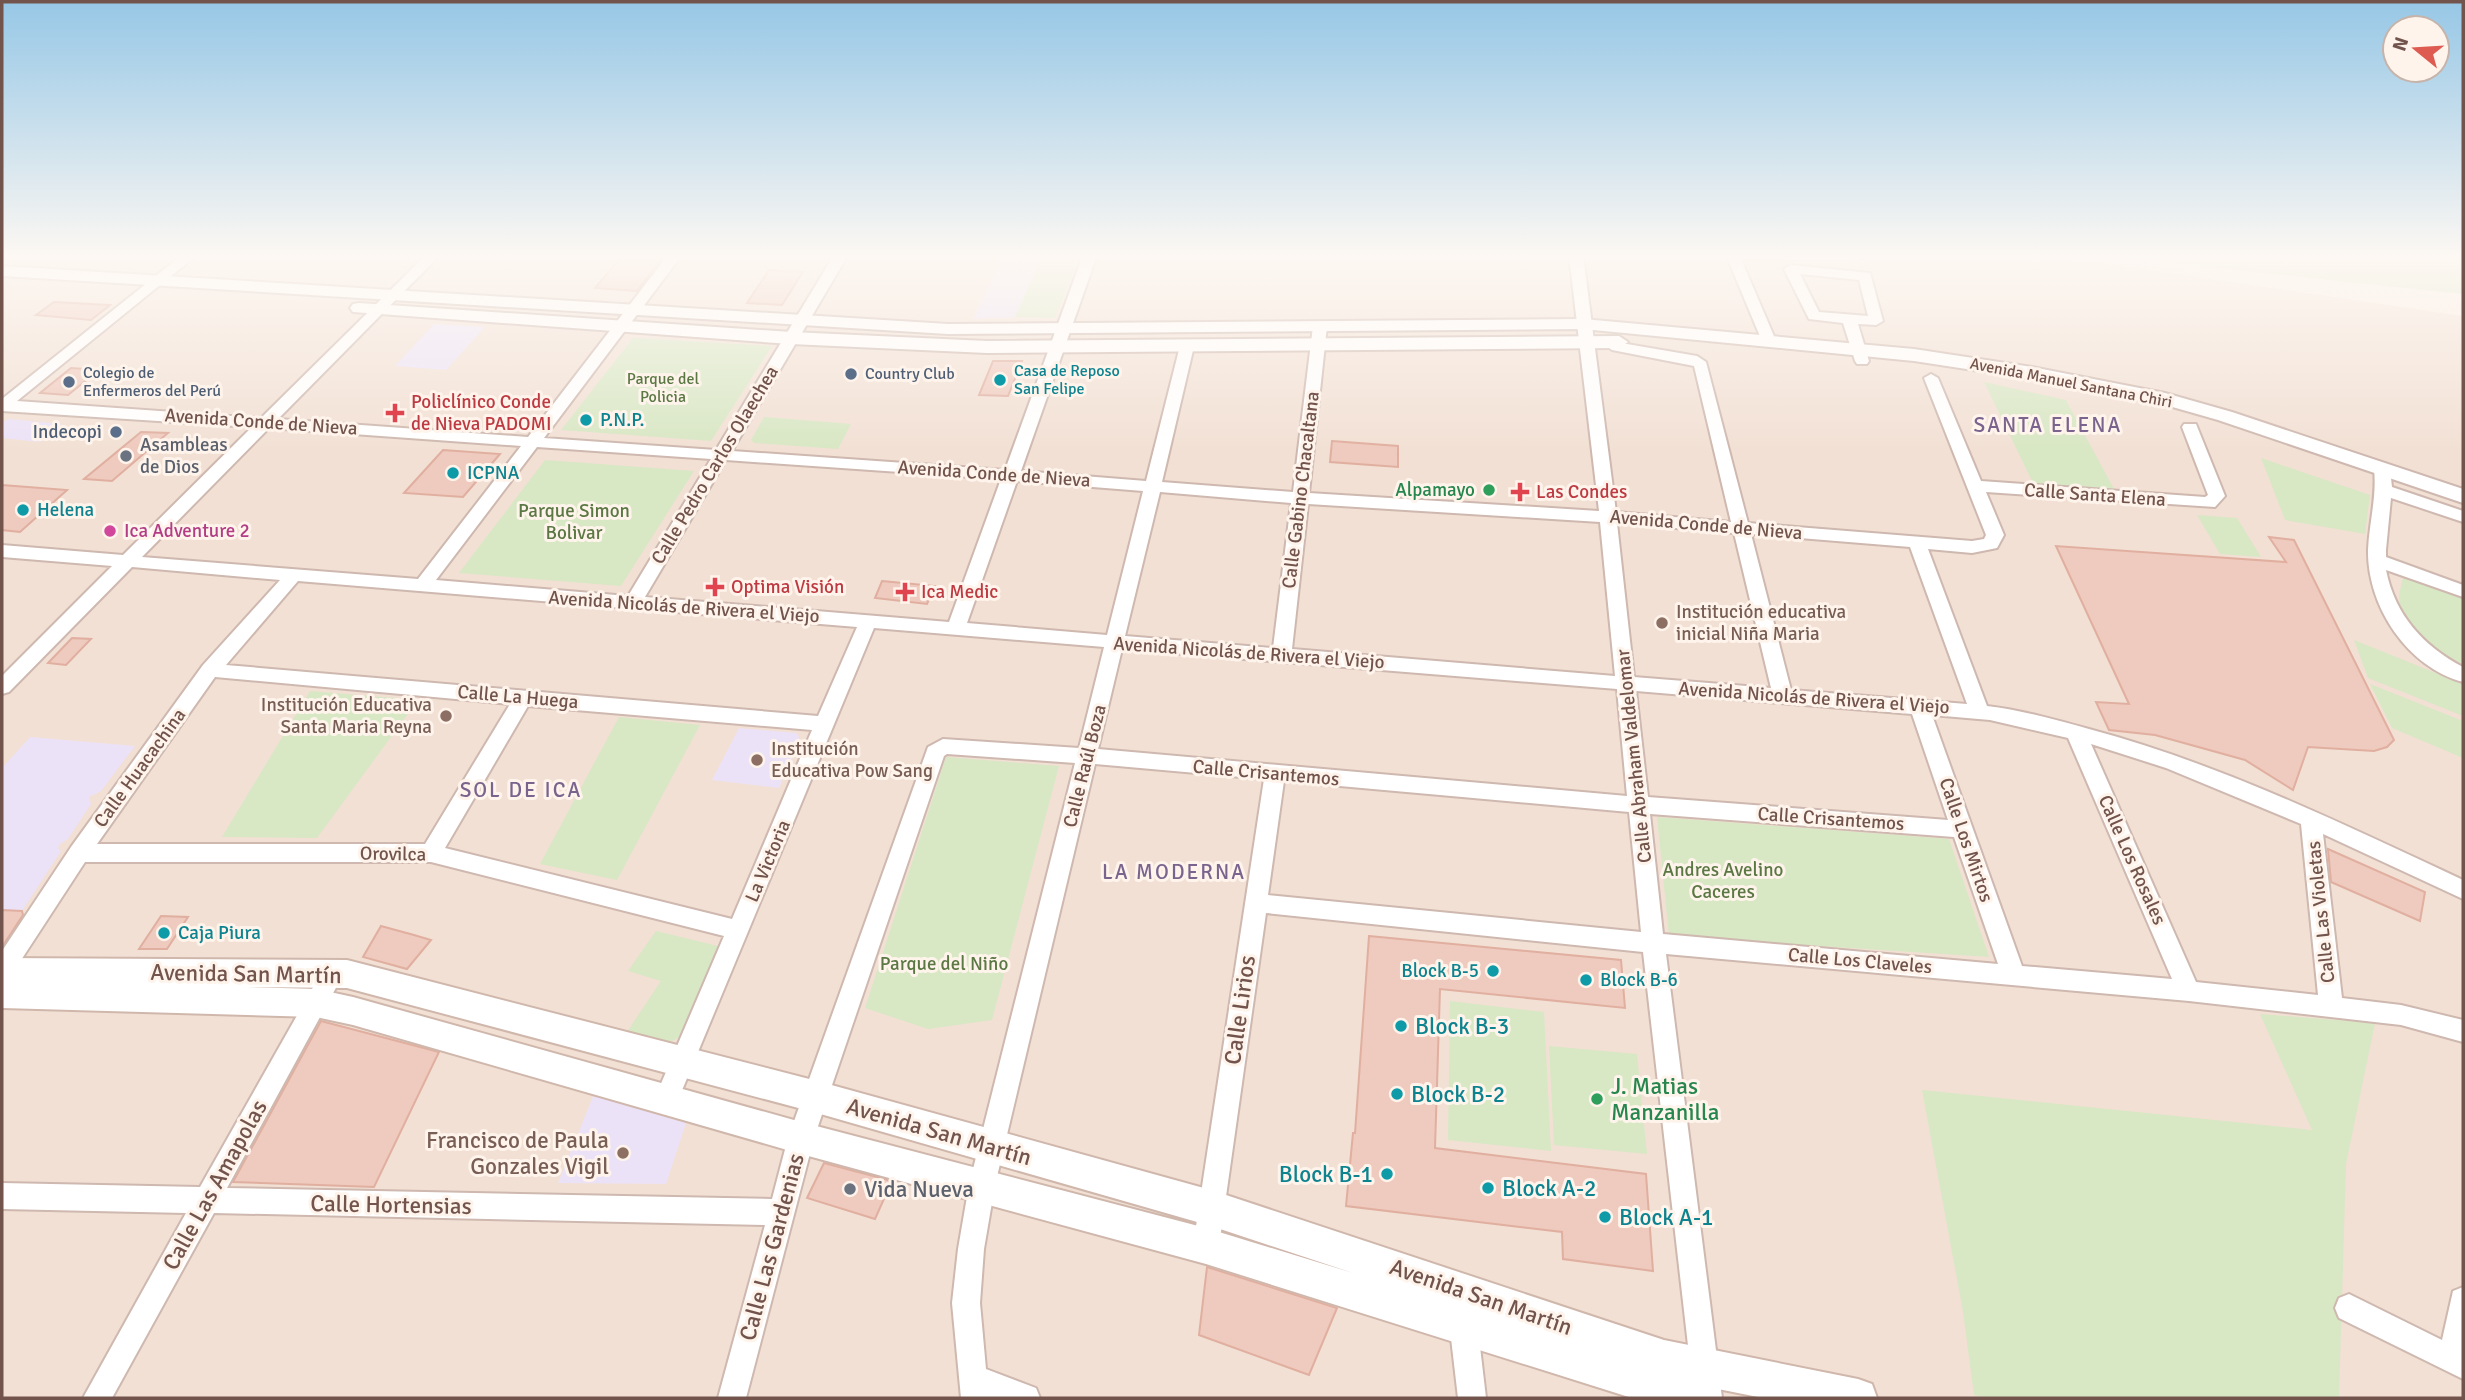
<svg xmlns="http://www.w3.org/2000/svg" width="2465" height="1400" viewBox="0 0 2465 1400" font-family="Signika,sans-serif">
<rect width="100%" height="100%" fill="#fbefe5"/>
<!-- residential -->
<polygon fill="#f2e0d4" points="2,255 2046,255 2463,316 2463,1398 2,1398"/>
<!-- education -->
<g fill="#ece2f7">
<polygon points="1004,256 1040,259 1015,317 973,319"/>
<polygon points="434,324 485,327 446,370 395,366"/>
<polygon points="9,419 62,424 40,442 2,438 2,422"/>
<polygon points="739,728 797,733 800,740 779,788 712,780"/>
<polygon points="30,737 135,746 101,791 89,797 91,804 68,839 60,844 58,848 61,851 22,911 2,910 2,768"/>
<polygon points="594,1094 686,1123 666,1184 558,1183"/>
</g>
<!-- green -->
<g fill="#d8e7c4">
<polygon points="1042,255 1081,255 1055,318 1015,317"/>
<polygon points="2091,255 2463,255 2463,294"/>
<polygon points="633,338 772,346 711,441 561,430"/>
<polygon points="1984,382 2066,400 2114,489 2033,483"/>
<polygon points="764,417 851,424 838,449 754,443 751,440"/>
<polygon points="2261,458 2370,495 2365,534 2285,520"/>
<polygon points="545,460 694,471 621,586 459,573"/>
<polygon points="2197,515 2237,518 2261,557 2220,554"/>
<path d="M2403 577 2463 599V664C2440 654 2403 626 2399 599 2399 592 2402 583 2403 577Z"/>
<polygon points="2354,640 2463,684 2463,716 2368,678"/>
<polygon points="2370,684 2463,721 2463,758 2392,728"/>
<polygon points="310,691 418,700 317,838 222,837"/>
<polygon points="619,717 700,725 617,880 540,864"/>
<polygon points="946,757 1059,766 992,1020 928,1029 865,1008"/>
<polygon points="1657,817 1949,839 1989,957 1669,936"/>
<polygon points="656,931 718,946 682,1036 668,1043 627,1032 661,981 628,971"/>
<polygon points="1450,1001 1544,1012 1551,1151 1448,1140"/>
<polygon points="2260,1014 2375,1023 2346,1164 2339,1398 1988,1398 1974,1395 1963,1312 1922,1090 2312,1130"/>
<polygon points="1549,1046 1637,1054 1647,1154 1554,1145"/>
</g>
<!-- building -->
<g fill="#efcabe" stroke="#e0afa0" stroke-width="2">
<polygon points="623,255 663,257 637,291 595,288"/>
<polygon points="769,270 803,272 782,305 747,303"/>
<polygon points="54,302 110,305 91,320 36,315"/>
<polygon points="993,361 1022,361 1008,396 979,395"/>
<polygon points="71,368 99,370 68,395 40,393"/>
<polygon points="141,432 168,433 112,481 84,479"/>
<polygon points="1332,441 1398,446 1398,467 1330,462"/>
<polygon points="443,450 500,454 463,497 404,493"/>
<polygon points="2,485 67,490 20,532 2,530"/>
<polygon points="2269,537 2294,540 2394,740 2387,747 2374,751 2308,747 2293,790 2245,760 2155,735 2109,730 2096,702 2129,704 2056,546 2286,562"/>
<polygon points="882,581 935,586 927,604 875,598"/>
<polygon points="72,638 91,639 66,665 48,663"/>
<polygon points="2328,849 2425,892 2420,921 2331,882"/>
<polygon points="2,910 22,911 23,915 2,947"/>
<polygon points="161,916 188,917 167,949 139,949"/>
<polygon points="381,926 414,935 431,940 407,969 363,957"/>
<polygon points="1369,936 1621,960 1625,1008 1440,989 1435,1148 1646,1174 1653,1271 1563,1259 1562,1232 1346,1206 1353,1133 1355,1133"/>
<polygon points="321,1021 439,1052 374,1187 233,1182"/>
<polygon points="824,1163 892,1181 875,1219 807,1198"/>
<polygon points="1207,1267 1337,1308 1309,1375 1199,1335"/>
</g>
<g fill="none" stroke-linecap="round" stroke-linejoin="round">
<defs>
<g id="minor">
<path d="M182 255H197L17 401 261 418 426 255H440L278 419 528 437 668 255H682L544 438 716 450 834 255H848L732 451 1005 470 1083 255H1097L1021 471 1146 481 1180 346 1187 342 1194 346 1162 482 1293 492 1313 326 1320 322 1327 326 1309 493 1599 511 1569 255H1583L1616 512 1731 522 1694 366 1612 350 1601 342 1608 338 1621 343 1697 356 1706 362 1748 523 1972 541 1984 539 1986 535 1924 378 1931 374 1938 378 1981 481 2205 497 2208 495 2182 427 2184 424H2196L2225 496 2215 507 1986 492 2004 535 1997 548 1972 553 1928 549 1987 706C2021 710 2057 720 2089 729 2220 764 2341 823 2463 880V899L2323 834 2342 998 2401 1005 2463 1020V1042L2401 1025 2189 1001 1666 954 1722 1398H1694L1643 952 1266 913 1219 1246 1215 1255 1206 1259 1197 1255 1193 1246 1264 779 1095 764 995 1185 984 1249 980 1303 986 1369 1036 1388 1040 1398H961L952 1303 958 1249 969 1185 1075 763 947 754 944 756 814 1138 746 1398H718L765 1225 214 1213 112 1398H83L186 1213 2 1209V1183L200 1187 325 966 333 963 341 966 344 973 227 1188 772 1199 788 1138 928 747 943 739 1079 748 1104 647 874 628 678 1100 675 1108 666 1111 657 1108 654 1100 724 936 431 862H85L10 977 2 980V951L71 847 203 665 280 580 132 567 9 692 2 694V676L112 566 2 557V545L123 555 252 427 2 411V399ZM269 428 521 446 418 579 142 557ZM537 447 711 459 628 596 436 580ZM726 460 1001 479 949 622 645 597ZM1017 481 1143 491 1107 635 967 623ZM1160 492 1291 503 1273 648 1125 636ZM1308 504 1600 522 1615 676 1292 649ZM1617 523 1734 533 1771 688 1634 677ZM1751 534 1910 547 1967 704 1791 690ZM298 581 857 627 818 716 226 665ZM1122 649 1617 689 1627 796 1098 749ZM215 677 510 704 425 844H97ZM1636 691 1912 714 1948 820 1648 797ZM528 706 812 730 732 919 445 848ZM1932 715 1990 720 2068 738 2172 979 2022 966ZM2091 744 2166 768 2301 824 2318 995 2196 982ZM1284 781 1629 812 1641 932 1268 895ZM1650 814 1954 837 1998 964 1663 934Z"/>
<polygon points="1726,255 1863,255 1864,256 1857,260 1741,259 1776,341 1769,345 1762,341"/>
<path d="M1791 265 1870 273 1883 321 1876 325 1858 324 1869 361 1867 364H1857L1855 361 1843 323 1809 319 1784 269ZM1800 274 1859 280 1868 316 1819 312Z"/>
<path d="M2382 464 2390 469 2392 487 2463 511V522L2391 498 2386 550V557L2463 585V597L2386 570C2395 615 2423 646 2463 667V682C2407 667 2367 606 2368 550 2369 523 2377 497 2374 469Z"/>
<polygon points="2463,1287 2463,1379 2339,1318 2335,1308 2339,1298 2349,1294 2442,1340 2453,1291"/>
<polygon points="1463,1307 1473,1311 1477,1321 1486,1398 1458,1398 1449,1321 1453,1311"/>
</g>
<g id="tertiary">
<polygon points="2,266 948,324 1583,319 1914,349 2032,367 2165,393 2232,412 2463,489 2463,503 2218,420 2162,404 2032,379 1914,361 1583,329 948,334 2,276"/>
<polygon points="359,303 791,332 987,341 1619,336 1628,342 1619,348 987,353 791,344 353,312 350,308 353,304"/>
</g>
<path id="secondary" d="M2 958 347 960 817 1081 1211 1190 1664 1340 1858 1379 1872 1384 1877 1398H1763L1708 1387 1712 1398H1632L1206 1264 801 1154 353 1025 316 1017 2 1008ZM247 987 347 988 817 1113 1211 1226 1353 1273 1206 1228 801 1122 353 997 316 989Z"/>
</defs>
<!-- minor casing -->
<use href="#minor" stroke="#ceb8af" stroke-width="4"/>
<!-- tertiary casing -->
<use href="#tertiary" stroke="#ceb8af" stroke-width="4"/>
<!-- secondary casing -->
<use href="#secondary" stroke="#d0b7ac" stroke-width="4"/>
<!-- minor -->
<use href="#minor" fill="#fff" fill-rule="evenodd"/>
<!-- tertiary -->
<use href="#tertiary" fill="#fff" fill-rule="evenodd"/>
<!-- secondary -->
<use href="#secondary" fill="#fff" fill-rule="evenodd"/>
</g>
<!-- sky -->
<linearGradient id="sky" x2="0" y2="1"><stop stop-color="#96c7e6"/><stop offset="0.57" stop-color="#fdf8f3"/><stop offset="1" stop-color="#fdf8f3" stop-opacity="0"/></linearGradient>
<rect width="2465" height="451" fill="url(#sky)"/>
<!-- markers -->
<g fill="#5c6f8a" stroke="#fef4eb" stroke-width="2.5">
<circle cx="851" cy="374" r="7"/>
<circle cx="69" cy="382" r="7"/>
<circle cx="116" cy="432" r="7"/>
</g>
<g fill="#0f9aa8" stroke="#fef4eb" stroke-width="2.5">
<circle cx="1000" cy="380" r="7"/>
<circle cx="586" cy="420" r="7"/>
<circle cx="453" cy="473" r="7"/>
<circle cx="23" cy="510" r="7"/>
<circle cx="164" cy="933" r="7"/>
<circle cx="1493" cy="971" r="7"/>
<circle cx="1586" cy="980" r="7"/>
<circle cx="1401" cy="1026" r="7"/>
<circle cx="1397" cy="1094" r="7"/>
<circle cx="1387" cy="1174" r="7"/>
<circle cx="1488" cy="1188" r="7"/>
<circle cx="1605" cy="1217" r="7"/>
</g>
<g fill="#e0444e" stroke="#fef4eb" stroke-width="2.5">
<path d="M391.5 402.5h7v7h7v7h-7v7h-7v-7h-7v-7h7z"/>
<path d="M1516.5 481.5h7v7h7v7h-7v7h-7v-7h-7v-7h7z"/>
<path d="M711.5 576.5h7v7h7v7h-7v7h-7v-7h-7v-7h7z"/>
<path d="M901.5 581.5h7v7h7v7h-7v7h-7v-7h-7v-7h7z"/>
</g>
<g fill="#6b7280" stroke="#fef4eb" stroke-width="2.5">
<circle cx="126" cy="456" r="7"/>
<circle cx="850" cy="1189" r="7"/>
</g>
<g fill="#2e9e5b" stroke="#fef4eb" stroke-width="2.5">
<circle cx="1489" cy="490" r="7"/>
<circle cx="1597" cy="1099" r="7"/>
</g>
<circle fill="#d1479c" stroke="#fef4eb" stroke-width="2.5" cx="110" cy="531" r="7"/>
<g fill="#8d6e63" stroke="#fef4eb" stroke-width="2.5">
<circle cx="1662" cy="623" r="7"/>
<circle cx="446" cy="716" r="7"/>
<circle cx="757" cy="760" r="7"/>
<circle cx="623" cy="1153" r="7"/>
</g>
<g text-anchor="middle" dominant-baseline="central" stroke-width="6" stroke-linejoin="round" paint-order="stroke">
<!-- far-culture labels -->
<g font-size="16" fill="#0d838f" stroke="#fef4eb" text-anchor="start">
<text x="1014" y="371">Casa de Reposo<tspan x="1014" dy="18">San Felipe</tspan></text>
</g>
<!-- far-service labels -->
<g font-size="16" fill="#4e5e75" stroke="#fef4eb" text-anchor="start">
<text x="83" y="373">Colegio de<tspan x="83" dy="18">Enfermeros del Perú</tspan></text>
<text x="865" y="374">Country Club</text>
</g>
<!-- far-park labels -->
<g font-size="16" fill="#5b7844" stroke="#fef4eb">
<text x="663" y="379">Parque del<tspan x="663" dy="18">Policia</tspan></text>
</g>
<!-- far-street labels -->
<g font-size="16" fill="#72544c" stroke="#fef4eb">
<text transform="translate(2071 383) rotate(11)">Avenida Manuel Santana Chiri</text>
</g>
<!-- health labels -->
<g font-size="19" fill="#be3a42" stroke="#fef4eb" text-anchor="start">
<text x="411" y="402">Policlínico Conde<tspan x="411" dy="22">de Nieva PADOMI</tspan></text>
<text x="1536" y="492">Las Condes</text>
<text x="731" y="587">Optima Visión</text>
<text x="921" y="592">Ica Medic</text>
</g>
<!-- culture labels -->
<g font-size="19" fill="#0d838f" stroke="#fef4eb" text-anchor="start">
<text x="600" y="420">P.N.P.</text>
<text x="467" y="473">ICPNA</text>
<text x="37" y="510">Helena</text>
<text x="178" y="933">Caja Piura</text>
<text x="1479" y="971" text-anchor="end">Block B-5</text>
<text x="1600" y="980">Block B-6</text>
</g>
<!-- street labels -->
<g font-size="19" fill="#72544c" stroke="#fef4eb">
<text transform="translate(261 422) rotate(4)">Avenida Conde de Nieva</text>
<text transform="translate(715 465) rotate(-59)">Calle Pedro Carlos Olaechea</text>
<text transform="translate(994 474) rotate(4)">Avenida Conde de Nieva</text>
<text transform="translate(1301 490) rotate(-83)">Calle Gabino Chacaltana</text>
<text transform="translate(2095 495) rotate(4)">Calle Santa Elena</text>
<text transform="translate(1706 525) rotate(5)">Avenida Conde de Nieva</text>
<text transform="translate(684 607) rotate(4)">Avenida Nicolás de Rivera el Viejo</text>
<text transform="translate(1249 653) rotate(4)">Avenida Nicolás de Rivera el Viejo</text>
<text transform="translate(518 697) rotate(5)">Calle La Huega</text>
<text transform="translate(1814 698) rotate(4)">Avenida Nicolás de Rivera el Viejo</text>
<text transform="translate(1634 756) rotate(-96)">Calle Abraham Valdelomar</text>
<text transform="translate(1085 766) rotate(-76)">Calle Raúl Boza</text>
<text transform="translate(140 768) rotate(-54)">Calle Huacachina</text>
<text transform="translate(1266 773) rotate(5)">Calle Crisantemos</text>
<text transform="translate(1831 819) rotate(4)">Calle Crisantemos</text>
<text transform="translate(1966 840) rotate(71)">Calle Los Mirtos</text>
<text transform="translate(393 854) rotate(1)">Orovilca</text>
<text transform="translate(2132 860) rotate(66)">Calle Los Rosales</text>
<text transform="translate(768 861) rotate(-67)">La Victoria</text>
<text transform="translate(2321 912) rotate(-96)">Calle Las Violetas</text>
<text transform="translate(1860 961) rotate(5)">Calle Los Claveles</text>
</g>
<!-- service labels -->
<g font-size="19" fill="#4e5e75" stroke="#fef4eb" text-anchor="end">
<text x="102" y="432">Indecopi</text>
</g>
<!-- worship labels -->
<g font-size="19" fill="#5b616d" stroke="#fef4eb" text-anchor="start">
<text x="140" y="445">Asambleas<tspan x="140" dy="22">de Dios</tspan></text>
</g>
<!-- leisure labels -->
<g font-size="19" fill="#27864d" stroke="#fef4eb" text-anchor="end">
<text x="1475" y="490">Alpamayo</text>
</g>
<!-- park labels -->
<g font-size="19" fill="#5b7844" stroke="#fef4eb">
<text x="574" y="511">Parque Simon<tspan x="574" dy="22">Bolivar</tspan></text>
<text x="1723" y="870">Andres Avelino<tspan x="1723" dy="22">Caceres</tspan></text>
<text x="944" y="964">Parque del Niño</text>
</g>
<!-- hotel labels -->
<g font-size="19" fill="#b23c85" stroke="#fef4eb" text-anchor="start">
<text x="124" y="531">Ica Adventure 2</text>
</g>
<!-- education labels -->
<g font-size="19" fill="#785e54" stroke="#fef4eb" text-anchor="start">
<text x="1676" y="612">Institución educativa<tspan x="1676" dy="22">inicial Niña Maria</tspan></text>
<text x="432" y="705" text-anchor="end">Institución Educativa<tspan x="432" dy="22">Santa Maria Reyna</tspan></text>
<text x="771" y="749">Institución<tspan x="771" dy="22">Educativa Pow Sang</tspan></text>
</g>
<!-- neighbourhood labels -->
<g font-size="21" letter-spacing="2" fill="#7a648e" stroke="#fef4eb">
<text x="2048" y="425">SANTA ELENA</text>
<text x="521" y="790">SOL DE ICA</text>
<text x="1174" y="872">LA MODERNA</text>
</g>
<!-- near-street labels -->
<g font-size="23" fill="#72544c" stroke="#fef4eb">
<text transform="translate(246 974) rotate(1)">Avenida San Martín</text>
<text transform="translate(1240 1010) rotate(-82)">Calle Lirios</text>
<text transform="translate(939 1132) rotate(16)">Avenida San Martín</text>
<text transform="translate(215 1185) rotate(-61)">Calle Las Amapolas</text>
<text transform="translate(391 1205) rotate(1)">Calle Hortensias</text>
<text transform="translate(772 1247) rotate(-75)">Calle Las Gardenias</text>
<text transform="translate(1481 1297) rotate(19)">Avenida San Martín</text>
</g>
<!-- near-culture labels -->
<g font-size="23" fill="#0d838f" stroke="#fef4eb" text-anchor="start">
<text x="1415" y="1026">Block B-3</text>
<text x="1411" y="1094">Block B-2</text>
<text x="1373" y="1174" text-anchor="end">Block B-1</text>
<text x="1502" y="1188">Block A-2</text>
<text x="1619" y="1217">Block A-1</text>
</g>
<!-- near-leisure labels -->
<g font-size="23" fill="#27864d" stroke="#fef4eb" text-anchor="start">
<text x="1611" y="1086">J. Matias<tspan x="1611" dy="26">Manzanilla</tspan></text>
</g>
<!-- near-education labels -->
<g font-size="23" fill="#785e54" stroke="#fef4eb" text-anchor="end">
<text x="609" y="1140">Francisco de Paula<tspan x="609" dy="26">Gonzales Vigil</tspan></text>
</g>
<!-- near-worship labels -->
<g font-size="23" fill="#5b616d" stroke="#fef4eb" text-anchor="start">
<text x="864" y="1189">Vida Nueva</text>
</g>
</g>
<!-- border -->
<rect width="2465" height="1400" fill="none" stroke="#72544c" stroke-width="7"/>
<!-- north arrow -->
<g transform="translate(2416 49) rotate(288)"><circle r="33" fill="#fef4eb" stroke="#c6b4ab" stroke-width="2"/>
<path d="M0-5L12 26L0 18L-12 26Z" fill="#dd5b51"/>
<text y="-10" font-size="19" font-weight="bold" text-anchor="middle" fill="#72544c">N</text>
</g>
</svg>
